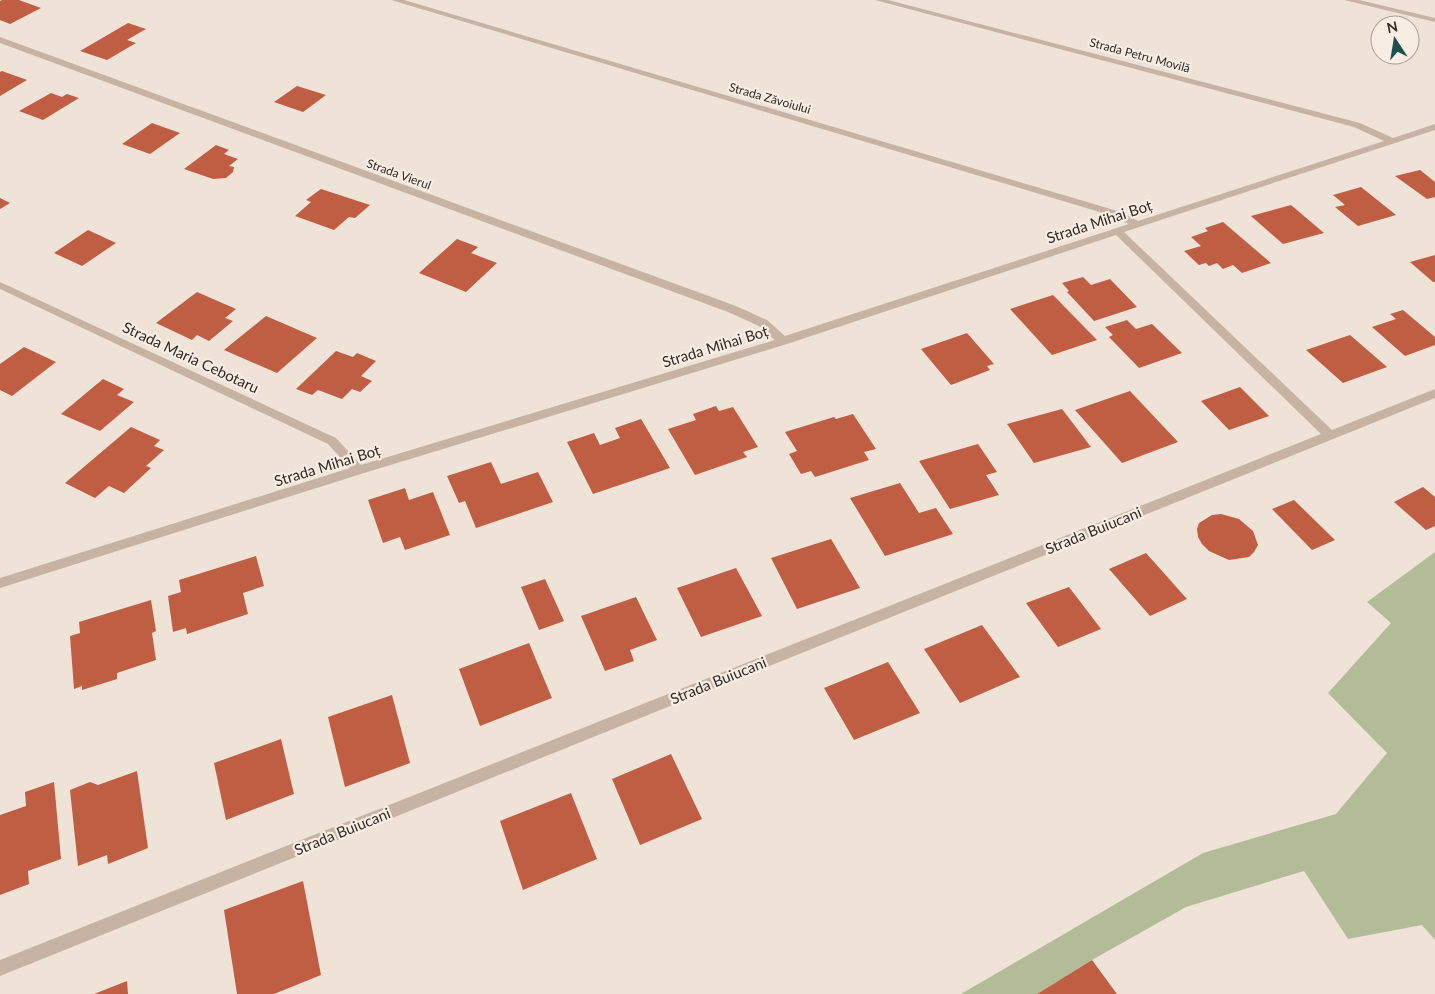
<svg xmlns="http://www.w3.org/2000/svg" width="1435" height="994" viewBox="0 0 1435 994" font-family="Lato,sans-serif">
<rect width="100%" height="100%" fill="#efe3d7"/>
<!-- green -->
<polygon fill="#b2bd98" points="1435,552 1435,940 1422,925 1348,939 1304,871 1186,907 1092,960 1037,994 961,994 1203,853 1336,814 1387,753 1328,693 1391,623 1367,602"/>
<!-- building -->
<g fill="#c05e44">
<polygon points="2,0 19,0 41,8 10,24 0,20 0,1"/>
<polygon points="128,23 146,29 127,40 136,43 107,60 80,51"/>
<polygon points="2,71 27,80 0,96 0,72"/>
<polygon points="297,86 326,95 303,112 274,102"/>
<polygon points="51,93 62,97 67,94 79,98 43,120 19,111"/>
<polygon points="152,123 180,133 150,154 122,144"/>
<polygon points="216,145 229,150 224,154 238,159 229,166 234,167 233,172 226,178 213,179 184,169"/>
<polygon points="1420,170 1435,182 1435,197 1427,199 1395,176"/>
<polygon points="1361,187 1396,215 1358,226 1335,207 1345,205 1333,195"/>
<polygon points="321,189 370,205 355,218 349,217 334,230 295,216 311,202 306,200"/>
<polygon points="0,198 10,203 0,209"/>
<polygon points="1291,205 1324,233 1283,244 1251,216"/>
<polygon points="1223,222 1271,263 1242,273 1233,265 1223,269 1217,263 1209,266 1206,263 1199,265 1184,251 1201,246 1191,237 1208,231 1205,228"/>
<polygon points="88,230 116,243 82,266 54,253"/>
<polygon points="457,239 478,247 471,253 497,263 466,292 419,273"/>
<polygon points="1435,255 1435,282 1433,282 1410,262"/>
<polygon points="1083,277 1091,285 1110,279 1137,307 1094,321 1067,292 1069,291 1062,283"/>
<polygon points="197,292 236,309 225,318 233,321 209,341 197,335 192,340 156,323"/>
<polygon points="1053,295 1097,340 1052,355 1010,309"/>
<polygon points="1403,310 1435,337 1435,345 1405,356 1372,327 1396,319 1390,314"/>
<polygon points="266,316 317,338 277,373 224,350"/>
<polygon points="1127,320 1136,329 1152,324 1182,353 1139,368 1109,337 1113,335 1105,327"/>
<polygon points="967,333 994,364 987,366 990,370 951,385 921,349"/>
<polygon points="1350,335 1387,367 1343,383 1306,350"/>
<polygon points="24,347 56,362 12,396 0,390 0,364"/>
<polygon points="336,351 353,357 357,353 376,361 361,376 372,381 360,392 352,389 342,399 318,390 312,395 296,389"/>
<polygon points="103,379 124,389 117,395 134,402 100,431 61,414"/>
<polygon points="1240,387 1269,416 1229,430 1201,401"/>
<polygon points="1130,391 1178,442 1122,463 1075,410"/>
<polygon points="716,406 719,411 733,407 758,447 743,452 747,457 695,475 668,429 696,420 693,414"/>
<polygon points="1062,409 1091,447 1034,463 1007,424"/>
<polygon points="853,414 876,449 864,452 869,460 815,477 811,471 801,474 789,454 797,451 785,432 834,417 836,419"/>
<polygon points="641,419 670,468 593,494 567,442 594,433 600,445 620,438 615,428"/>
<polygon points="131,427 160,440 154,446 164,450 146,466 151,468 124,493 109,486 95,498 65,483"/>
<polygon points="978,444 997,472 986,475 999,495 950,509 919,461"/>
<polygon points="491,462 501,484 538,472 553,502 476,528 465,501 459,503 447,476"/>
<polygon points="900,483 919,513 936,508 953,534 885,556 850,498"/>
<polygon points="1423,487 1435,497 1435,526 1426,530 1394,502"/>
<polygon points="405,488 409,500 433,492 450,535 405,550 400,537 383,543 368,500"/>
<polygon points="1294,500 1335,540 1312,550 1272,509"/>
<polygon points="1221,514 1239,519 1253,531 1258,545 1254,552 1249,557 1229,560 1209,551 1202,544 1198,537 1197,529 1199,523 1212,515"/>
<polygon points="831,539 860,588 797,609 771,558"/>
<polygon points="1146,553 1187,599 1150,616 1109,569"/>
<polygon points="256,556 264,586 243,593 248,614 187,634 186,628 173,632 168,596 181,592 179,580"/>
<polygon points="736,568 762,616 701,637 677,588"/>
<polygon points="545,579 564,621 539,630 521,587"/>
<polygon points="1069,587 1101,629 1058,647 1026,603"/>
<polygon points="636,597 657,640 630,650 634,661 605,671 581,616"/>
<polygon points="151,600 156,631 152,633 156,660 117,673 117,679 82,690 82,686 74,689 70,636 80,633 79,622"/>
<polygon points="982,625 1020,677 960,703 924,649"/>
<polygon points="529,643 552,698 480,726 459,669"/>
<polygon points="888,662 920,713 854,740 824,688"/>
<polygon points="392,695 410,763 345,787 328,717"/>
<polygon points="281,739 294,794 226,820 214,763"/>
<polygon points="671,754 702,819 640,845 612,779"/>
<polygon points="137,771 148,848 108,864 107,855 78,866 70,790 90,782 98,785"/>
<polygon points="54,782 61,859 28,871 29,884 0,895 0,815 26,806 25,792"/>
<polygon points="571,793 597,859 523,890 500,821"/>
<polygon points="303,881 321,975 274,994 237,994 224,910"/>
<polygon points="1092,960 1117,994 1037,994"/>
<polygon points="127,981 128,994 94,994"/>
</g>
<g fill="none" stroke-linecap="round" stroke-linejoin="round">
<!-- street -->
<g fill="#c6b3a4" fill-rule="evenodd">
<polygon points="391,0 404,0 1121,212 1138,221 1384,141 1354,127 875,0 888,0 1360,123 1393,138 1435,124 1435,130 1124,232 1332,430 1435,389 1435,398 0,976 0,960 1321,434 1116,235 787,344 361,474 0,588 0,578 350,468 328,444 0,289 0,282 336,438 361,465 775,340 759,326 728,312 0,43 0,37 736,306 767,320 785,336 1129,224 1113,216"/>
<polygon points="1344,0 1359,0 1435,18 1435,22"/>
</g>
</g>
<g text-anchor="middle" dominant-baseline="central" stroke-width="4.5" stroke-linejoin="round" paint-order="stroke">
<!-- far-street labels -->
<g font-size="12" fill="#322925" stroke="#f7ede3">
<text transform="translate(1140 55) rotate(15)">Strada Petru Movilă</text>
<text transform="translate(770 98) rotate(16)">Strada Zăvoiului</text>
<text transform="translate(399 174) rotate(20)">Strada Vierul</text>
</g>
<!-- street labels -->
<g font-size="15" fill="#322925" stroke="#f7ede3">
<text transform="translate(1099 221) rotate(-18)">Strada Mihai Boț</text>
<text transform="translate(715 346) rotate(-17)">Strada Mihai Boț</text>
<text transform="translate(191 357) rotate(25)">Strada Maria Cebotaru</text>
<text transform="translate(327 465) rotate(-17)">Strada Mihai Boț</text>
<text transform="translate(1093 530) rotate(-22)">Strada Buiucani</text>
<text transform="translate(718 680) rotate(-22)">Strada Buiucani</text>
<text transform="translate(342 831) rotate(-22)">Strada Buiucani</text>
</g>
</g>
<!-- north arrow -->
<g transform="translate(1395 40) rotate(348)"><circle r="24" fill="#f7ede3" stroke="#a89f97"/>
<path d="M0-4L9 19L0 12L-9 19Z" fill="#1d4f51"/>
<text y="-8" font-size="14" font-weight="bold" text-anchor="middle" fill="#322925">N</text>
</g>
</svg>
